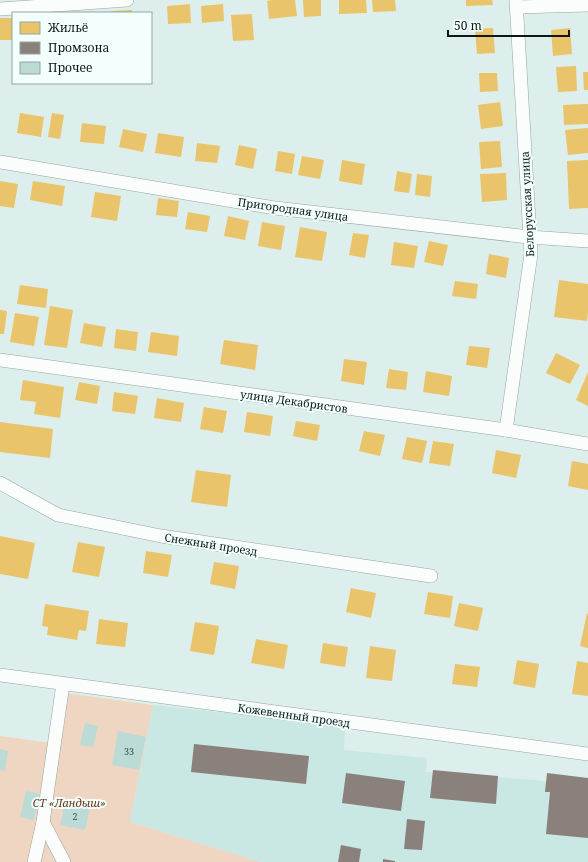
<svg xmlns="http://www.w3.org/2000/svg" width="588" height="862" viewBox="0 0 588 862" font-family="'Noto Serif',serif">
<rect width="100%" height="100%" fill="#ddefec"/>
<!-- built -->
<polygon fill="#c9e7e3" points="153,705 345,726 344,750 427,758 426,772 536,780 588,787 588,862 261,862 130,822"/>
<!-- green -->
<polygon fill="#efd6c2" points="65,693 153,705 130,822 261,862 0,862 0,736 59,744"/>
<!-- homes -->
<g fill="#e9c46a">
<polygon points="272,0 295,0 297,16 269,19 267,1"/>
<polygon points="303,0 321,0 321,16 304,17"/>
<polygon points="339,0 366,0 367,13 339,14"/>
<polygon points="372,0 395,0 396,11 373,12"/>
<polygon points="466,0 492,0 493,5 466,6"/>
<polygon points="190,4 191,23 168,24 167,6"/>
<polygon points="223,4 224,21 202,23 201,6"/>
<polygon points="132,10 132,13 111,13 111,11"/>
<polygon points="252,14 254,40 233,41 231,15"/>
<rect x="0" y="18" width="13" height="22"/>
<polygon points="493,28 495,53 477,54 475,29"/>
<polygon points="570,28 572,54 553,56 551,30"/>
<polygon points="576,66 577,91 558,92 556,67"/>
<polygon points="583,72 588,72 588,90 584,90"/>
<polygon points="479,73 497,73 498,91 480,92"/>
<polygon points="500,102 503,126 481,129 478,105"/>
<polygon points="588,104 588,124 564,125 563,105"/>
<polygon points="20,113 44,117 41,137 17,133"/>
<polygon points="52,113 64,115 60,139 48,137"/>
<polygon points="82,123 106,126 104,144 80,142"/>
<polygon points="588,128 588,153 568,155 565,130"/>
<polygon points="123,129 147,134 143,152 119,147"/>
<polygon points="158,133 184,137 181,157 155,153"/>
<polygon points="500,141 502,167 481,169 479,142"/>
<polygon points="197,143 220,146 217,163 195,161"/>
<polygon points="239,145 257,149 253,169 235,165"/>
<polygon points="278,151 295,154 292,174 275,171"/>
<polygon points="302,156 324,160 320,179 298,175"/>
<polygon points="342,160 365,164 362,185 339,181"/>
<polygon points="588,160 588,208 569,209 567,161"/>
<polygon points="397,171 412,174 409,193 394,191"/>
<polygon points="506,173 507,200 482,202 480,174"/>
<polygon points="417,174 432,176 430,197 415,195"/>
<polygon points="0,181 18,184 14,208 0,206"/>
<polygon points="33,181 65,186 62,206 30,200"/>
<polygon points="95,192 121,196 117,221 91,217"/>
<polygon points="158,198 179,201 177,217 156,215"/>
<polygon points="188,212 210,216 207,232 185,229"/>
<polygon points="228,216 249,221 245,240 224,236"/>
<polygon points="262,222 285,226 281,250 258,246"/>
<polygon points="300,227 327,232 322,261 295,257"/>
<polygon points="353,233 369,235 365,258 349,255"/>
<polygon points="429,241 448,245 443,266 424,262"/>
<polygon points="394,242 418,246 414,268 391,265"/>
<polygon points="489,254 509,258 506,278 486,274"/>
<polygon points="559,280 588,284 588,312 587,321 554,317"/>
<polygon points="455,281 478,284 476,299 452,296"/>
<polygon points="20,285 48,289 46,308 17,304"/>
<polygon points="50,306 73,310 67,348 44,345"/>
<polygon points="0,310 7,311 4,334 0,334"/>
<polygon points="15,313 39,317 34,346 10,342"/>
<polygon points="84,323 106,327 102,347 80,343"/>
<polygon points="116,329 138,332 136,351 114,348"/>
<polygon points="151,332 179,336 177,356 148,352"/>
<polygon points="224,340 258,345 255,370 220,364"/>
<polygon points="469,346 490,348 487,368 466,365"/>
<polygon points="556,353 580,365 570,384 546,373"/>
<polygon points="344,359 367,362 364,385 341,381"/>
<polygon points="389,369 408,372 406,390 386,388"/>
<polygon points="426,371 452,376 449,396 423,392"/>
<polygon points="588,372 588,406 576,400"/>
<polygon points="23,380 64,387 60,418 34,414 36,402 20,400"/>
<polygon points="79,382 100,386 97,404 75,400"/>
<polygon points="114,392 138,396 135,414 112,411"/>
<polygon points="157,398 184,403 181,422 154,418"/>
<polygon points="204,407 227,411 223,433 200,429"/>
<polygon points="247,412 273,416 270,436 244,432"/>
<polygon points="296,421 320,425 317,441 293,436"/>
<polygon points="0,422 53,429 50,458 0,452"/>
<polygon points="364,431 385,435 380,456 359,451"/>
<polygon points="407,437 427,441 422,463 402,459"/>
<polygon points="433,441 454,444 450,466 429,463"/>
<polygon points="496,450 521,455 516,478 492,473"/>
<polygon points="572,461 588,464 588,490 568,486"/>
<polygon points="196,470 231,475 227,507 191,502"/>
<polygon points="0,536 35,543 28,579 0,574"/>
<polygon points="78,542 105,547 99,577 72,572"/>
<polygon points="146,551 172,555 168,577 143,573"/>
<polygon points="214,562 239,566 235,589 210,584"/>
<polygon points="351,588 376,593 371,618 346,612"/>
<polygon points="428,592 453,596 450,618 424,614"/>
<polygon points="459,603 483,608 478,631 454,626"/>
<polygon points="45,604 89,611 86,631 79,630 77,640 47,635 48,627 42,626"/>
<polygon points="587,613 588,614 588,648 580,646"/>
<polygon points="99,619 128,623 125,647 96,644"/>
<polygon points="195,622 219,626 214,655 190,651"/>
<polygon points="256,639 288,645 284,669 251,663"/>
<polygon points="323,643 348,647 345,667 320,663"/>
<polygon points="370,646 396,650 392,681 366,678"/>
<polygon points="517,660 539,664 535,688 513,684"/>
<polygon points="577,661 588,663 588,696 572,694"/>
<polygon points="455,664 480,667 477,687 452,684"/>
</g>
<!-- industry -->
<g fill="#8a817c">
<polygon points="194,744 309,756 306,784 191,772"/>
<polygon points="433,770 498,776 496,804 430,798"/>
<polygon points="346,773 405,781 401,811 342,803"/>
<polygon points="547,773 588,778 588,838 546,834 550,792 545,792"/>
<polygon points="407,819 425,821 422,850 404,849"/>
<polygon points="341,845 361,849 359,862 338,862"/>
<polygon points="383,859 395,861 395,862 383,862"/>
</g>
<!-- building -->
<g fill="#bbdbd7">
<polygon points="85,723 98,726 93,747 80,745"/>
<polygon points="118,731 146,737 139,770 112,765"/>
<polygon points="0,749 8,751 5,771 0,770"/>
<polygon points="26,791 40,794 34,820 20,817"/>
<polygon points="65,802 90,808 85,830 60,825"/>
</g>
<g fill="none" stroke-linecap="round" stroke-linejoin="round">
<defs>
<g id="minor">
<polyline points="517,7 588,5"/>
<polyline points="0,9 127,0"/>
<polyline points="0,162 275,208 529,237 588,241"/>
<polyline points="0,360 506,430 588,444"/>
<polyline points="506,430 531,254 516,0"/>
<polyline points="0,483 58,515 161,536 431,576"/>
<polyline points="0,675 588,754"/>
<polyline points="43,822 64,862"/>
<polyline points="34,862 43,822 63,684"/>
</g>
</defs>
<!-- minor casing -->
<use href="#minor" stroke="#96a4a1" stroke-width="14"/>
<!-- minor -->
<use href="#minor" stroke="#fafdfc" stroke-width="13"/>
</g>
<g text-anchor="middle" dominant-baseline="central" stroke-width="4" stroke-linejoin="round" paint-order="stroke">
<!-- number labels -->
<g font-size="9" fill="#384947">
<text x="129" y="751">33</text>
<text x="75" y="816">2</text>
</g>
<!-- street labels -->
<g font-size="11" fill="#0d1817" stroke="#f2fffd">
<text transform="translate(527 204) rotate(-93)">Белорусская улица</text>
<text transform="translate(293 209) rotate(8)">Пригородная улица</text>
<text transform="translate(294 401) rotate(8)">улица Декабристов</text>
<text transform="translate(211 544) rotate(9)">Снежный проезд</text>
<text transform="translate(294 715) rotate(8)">Кожевенный проезд</text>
</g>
<!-- park labels -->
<g font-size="11" font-style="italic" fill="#653211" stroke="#f2fffd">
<text x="69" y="802">СТ «Ландыш»</text>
</g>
</g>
<!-- legend -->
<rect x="12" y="12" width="140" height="72" fill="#f2fffd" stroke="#96a3a1"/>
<rect x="20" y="22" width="20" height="12" fill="#e9c46a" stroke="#96a3a1"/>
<text x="48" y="32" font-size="12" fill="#0d1817">Жильё</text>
<rect x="20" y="42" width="20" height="12" fill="#8a817c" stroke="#96a3a1"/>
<text x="48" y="52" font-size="12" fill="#0d1817">Промзона</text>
<rect x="20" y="62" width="20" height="12" fill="#bbdbd7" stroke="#96a3a1"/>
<text x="48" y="72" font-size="12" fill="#0d1817">Прочее</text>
<!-- scale -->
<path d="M448 30v6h121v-6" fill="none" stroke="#0d1817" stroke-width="2"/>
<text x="454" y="30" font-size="12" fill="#0d1817" stroke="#f2fffd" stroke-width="3" paint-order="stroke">50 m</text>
</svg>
